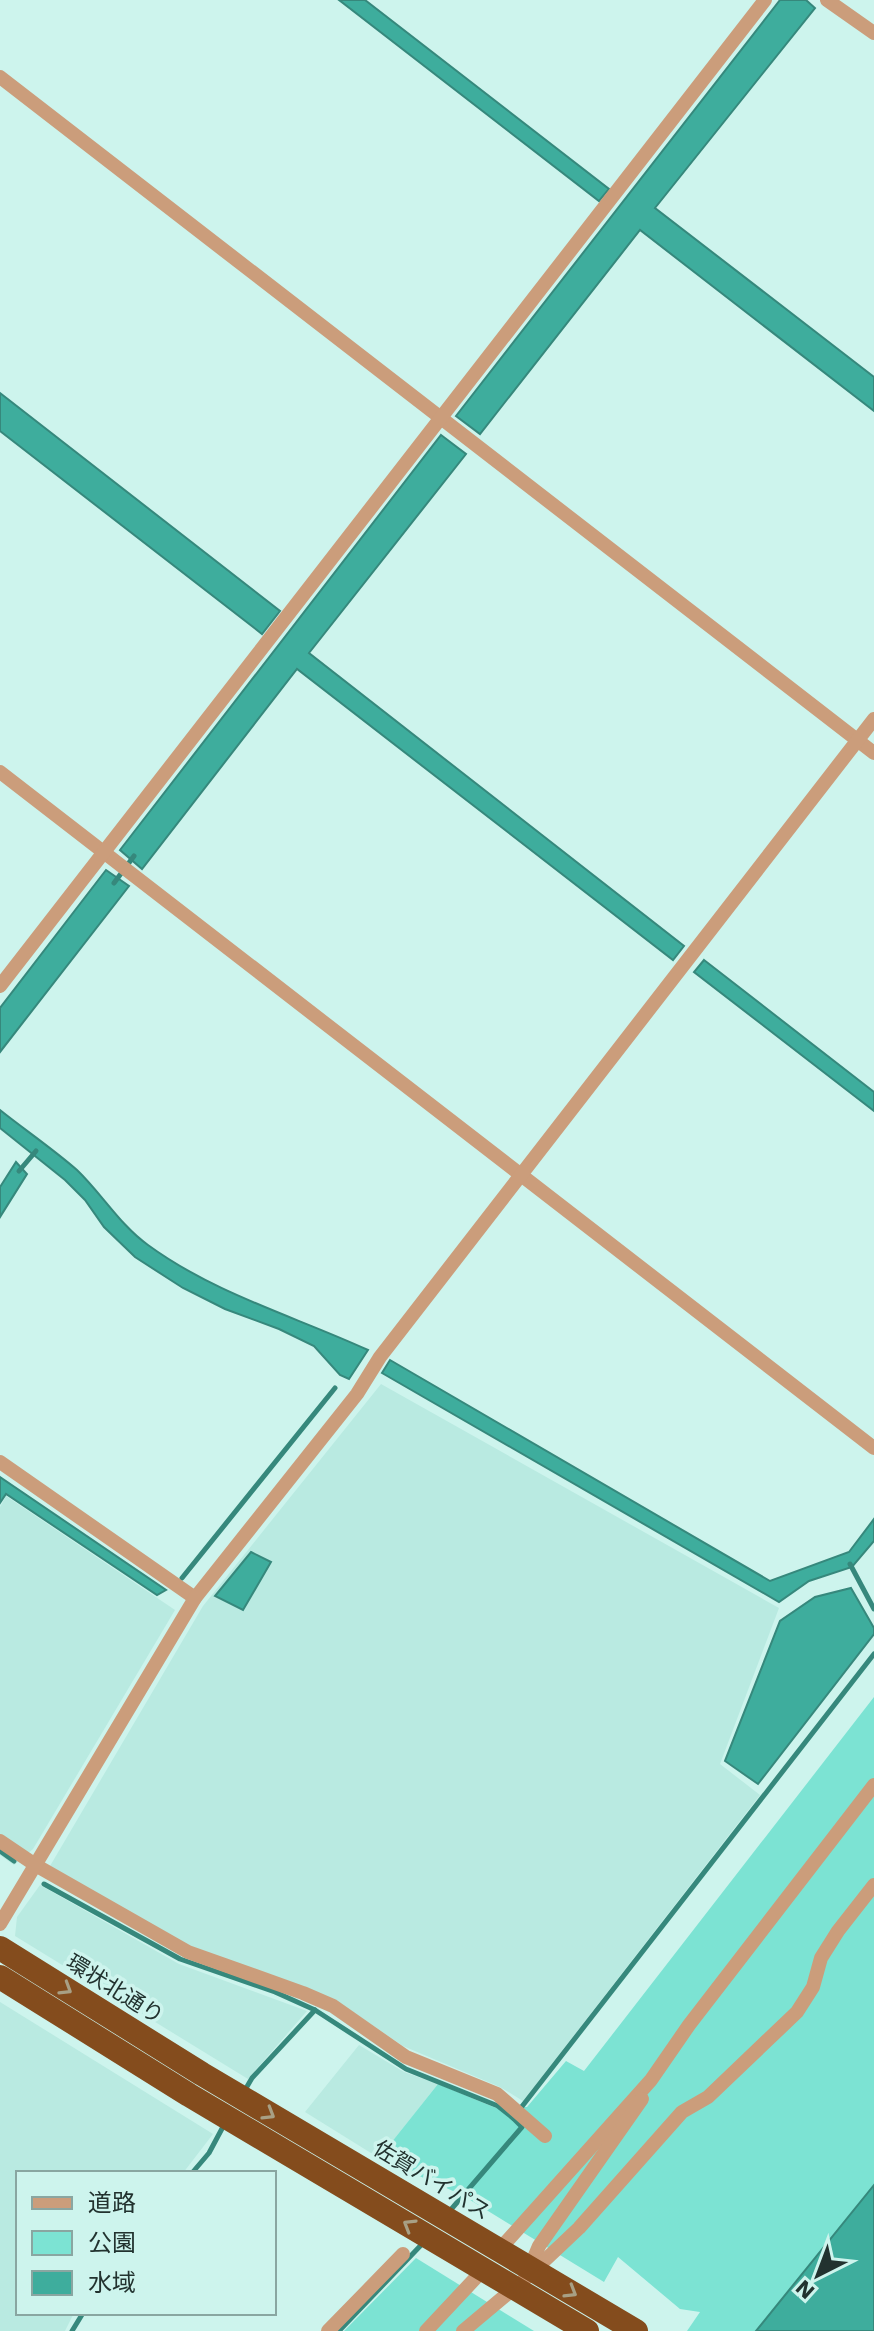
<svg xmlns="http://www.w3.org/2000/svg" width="874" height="2331" viewBox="0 0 874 2331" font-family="'Work Sans','Noto Sans JP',sans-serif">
<rect width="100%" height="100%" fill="#cdf4ed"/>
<!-- built -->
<g fill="#b9eae1">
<polygon points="381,1384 779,1608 720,1764 760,1795 523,2101 500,2087 403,2046 340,2003 188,1946 50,1866 203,1606"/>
<polygon points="6,1496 175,1610 33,1849 14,1865 0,1855 0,1507"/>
<polygon points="40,1885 179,1964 307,2011 248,2079 15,1936 17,1917"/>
<polygon points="0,2002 213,2134 183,2173 18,2173 18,2313 74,2313 65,2331 0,2331"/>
<polygon points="359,2045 404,2072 438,2084 379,2158 305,2112"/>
</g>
<!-- green -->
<g fill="#7ce3d3">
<polygon points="874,1697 874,2185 756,2331 687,2331 700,2312 680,2309 618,2257 604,2282 462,2195 379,2158 438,2084 496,2108 527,2107 566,2061 584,2071"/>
<polygon points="416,2258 534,2331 344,2331"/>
</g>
<!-- water -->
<g fill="#3ead9d" stroke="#36887c" stroke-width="2">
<polygon points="339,0 365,0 609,189 599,201"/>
<polygon points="780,0 806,0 815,8 655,208 874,377 874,411 640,230 480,434 456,416"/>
<polygon points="0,393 280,611 262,634 0,431"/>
<polygon points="441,435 466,454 309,653 684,946 673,960 297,669 142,869 120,850"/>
<polygon points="106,870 129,886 0,1052 0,1008"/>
<polygon points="704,960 874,1092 874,1111 694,972"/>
<path d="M0 1110C25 1130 53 1149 77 1170 102 1194 120 1225 148 1245 215 1294 294 1316 368 1350L349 1379 340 1375 314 1346 279 1329 225 1309 183 1288 135 1257 104 1227 85 1200 65 1180 0 1128Z"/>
<polygon points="16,1162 27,1174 0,1217 0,1187"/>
<polygon points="390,1360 770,1581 849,1552 874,1519 874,1541 852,1567 809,1581 779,1602 382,1373"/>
<polygon points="0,1477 166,1590 157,1595 6,1494 0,1503"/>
<polygon points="251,1552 271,1562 243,1610 215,1596"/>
<polygon points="851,1588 874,1628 874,1634 758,1784 725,1761 780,1621 815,1597"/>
<polygon points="874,2185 874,2331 756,2331"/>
</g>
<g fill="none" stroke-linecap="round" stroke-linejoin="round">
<!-- stream -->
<g stroke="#36887c" stroke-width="5">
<polyline points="114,883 134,856"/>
<polyline points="19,1171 36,1151"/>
<polyline points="850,1564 874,1609"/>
<polyline points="182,1578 335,1388"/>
<polyline points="0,1851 14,1861"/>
<polyline points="44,1884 180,1959 275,1992 315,2010 406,2069 498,2106 513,2118"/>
<polyline points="245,2090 252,2078 315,2010"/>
<polyline points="192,2173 209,2153 225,2123"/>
<polyline points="448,2213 522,2127 513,2118 874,1654"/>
<polyline points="72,2331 83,2313"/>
<polyline points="339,2331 424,2242"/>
</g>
<!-- street -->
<g stroke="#cb9d7b" stroke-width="14">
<polyline points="827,0 874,33"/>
<polyline points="0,77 874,753"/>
<polyline points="0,772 874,1448"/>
<polyline points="0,986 765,0"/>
<polyline points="0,1462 195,1598"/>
<polyline points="0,1841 37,1866 188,1952 303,1993 333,2006 406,2057 497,2094 545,2136"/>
<polyline points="0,1924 195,1598 357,1394 380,1357 874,719"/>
<polyline points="499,2250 651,2080 689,2025 874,1785"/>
<polyline points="528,2272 539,2246 642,2099"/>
<polyline points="328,2331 403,2254"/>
<polyline points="426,2331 484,2269"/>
<polyline points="463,2331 525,2279 579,2228 682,2112 708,2097 797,2012 813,1987 821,1958 838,1931 874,1885"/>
</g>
<!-- highway -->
<g stroke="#844c1d" stroke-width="24">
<polyline points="0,1948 202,2074 636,2331"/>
<polyline points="0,1977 189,2095 587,2331"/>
</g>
</g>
<!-- one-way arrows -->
<defs><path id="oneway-chevron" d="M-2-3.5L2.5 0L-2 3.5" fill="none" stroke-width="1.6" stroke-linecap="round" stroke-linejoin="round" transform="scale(2)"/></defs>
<g stroke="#a8a085">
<use href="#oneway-chevron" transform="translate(66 1989) rotate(32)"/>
<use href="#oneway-chevron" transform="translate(269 2114) rotate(31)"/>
<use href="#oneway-chevron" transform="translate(409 2225) rotate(-149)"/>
<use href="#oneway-chevron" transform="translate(571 2292) rotate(31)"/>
</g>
<g text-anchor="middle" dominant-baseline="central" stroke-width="7" stroke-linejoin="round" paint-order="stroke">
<!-- street labels -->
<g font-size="22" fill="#22322f" stroke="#cdf4ed">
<text transform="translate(115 1989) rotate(32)">環状北通り</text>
<text transform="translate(432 2180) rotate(31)">佐賀バイパス</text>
</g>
</g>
<!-- legend -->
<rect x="16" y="2171" width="260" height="144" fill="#cdf4ed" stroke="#89a6a1" stroke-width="2"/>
<rect x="32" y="2197" width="40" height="12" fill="#cb9d7b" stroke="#89a6a1" stroke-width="2"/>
<text x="88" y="2211" font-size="24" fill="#22322f">道路</text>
<rect x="32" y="2231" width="40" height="24" fill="#7ce3d3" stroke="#89a6a1" stroke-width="2"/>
<text x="88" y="2251" font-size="24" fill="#22322f">公園</text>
<rect x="32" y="2271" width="40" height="24" fill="#3ead9d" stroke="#89a6a1" stroke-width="2"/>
<text x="88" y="2291" font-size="24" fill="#22322f">水域</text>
<!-- north arrow -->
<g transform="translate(818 2275) rotate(222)" stroke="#cdf4ed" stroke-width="6" paint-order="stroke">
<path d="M0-6L14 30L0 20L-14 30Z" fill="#22322f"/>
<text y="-12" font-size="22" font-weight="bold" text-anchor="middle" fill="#22322f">N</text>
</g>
</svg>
